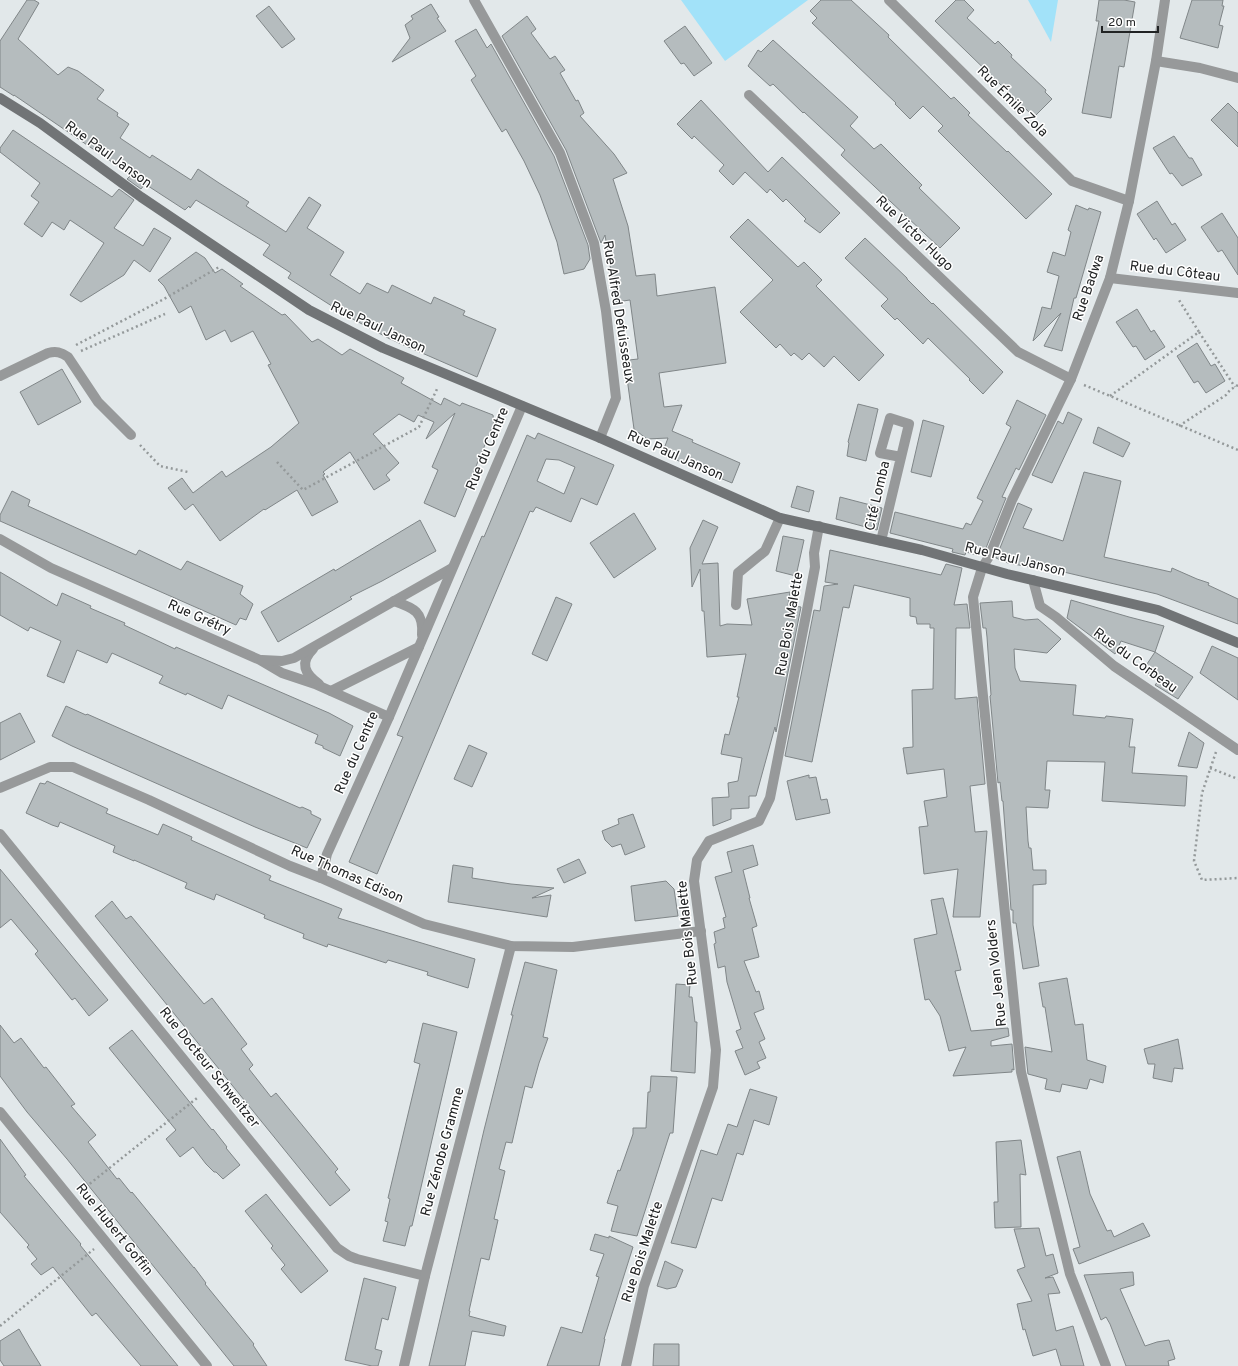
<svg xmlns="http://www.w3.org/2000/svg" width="1238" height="1366" viewBox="0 0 1238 1366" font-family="Overpass,sans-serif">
<rect width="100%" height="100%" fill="#e2e8ea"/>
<!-- green -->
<g fill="#a2e2f9">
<polygon points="681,0 808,0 725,61"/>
<polygon points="1028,0 1058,0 1051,42"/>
</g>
<!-- building -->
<g fill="#b5bcbe" stroke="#808688" fill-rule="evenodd">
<polygon points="27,0 34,0 39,3 18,39 58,75 68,67 78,71 104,90 97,99 118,113 117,116 129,124 120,138 150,158 152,155 191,180 198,169 219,183 249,202 246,206 286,232 309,197 321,205 307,228 344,252 330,275 360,294 367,283 388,293 392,285 431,304 434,297 465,311 463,315 496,329 477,377 390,339 349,317 288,278 291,273 263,255 270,245 196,200 190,208 189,206 185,210 145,184 141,189 127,179 131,175 14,95 14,96 0,87 0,41"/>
<polygon points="821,0 851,0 889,35 888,37 951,99 954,97 970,113 968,115 1007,152 1008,151 1052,194 1026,219 938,131 943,126 923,106 910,119 895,104 896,103 812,23 817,18 810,11"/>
<polygon points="956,0 964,0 974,10 967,18 995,44 998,41 1012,55 1011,57 1046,90 1045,92 1052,99 1034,117 935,21"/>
<polygon points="1099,0 1124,0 1135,2 1124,67 1119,66 1111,118 1082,113 1099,21 1096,21"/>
<polygon points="1192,0 1223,0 1222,6 1224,6 1219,25 1223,26 1218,48 1180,38"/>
<polygon points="431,4 439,17 437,18 446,31 392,62 410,38 405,25 413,19 411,16"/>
<polygon points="269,6 295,39 282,48 256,16"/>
<polygon points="527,16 536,29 531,33 550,59 555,56 565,70 560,73 576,101 578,100 584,113 580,116 614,154 627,173 613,179 628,226 636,276 655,274 657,296 715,287 726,363 659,373 664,407 682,405 672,431 693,440 692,442 740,463 732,483 662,454 668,438 647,439 634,429 627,378 632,377 629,360 638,359 630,300 616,302 605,235 601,243 566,150 502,36"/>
<polygon points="685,26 712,63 694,76 684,63 681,64 664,41"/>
<polygon points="476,29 487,48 491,44 554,156 588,245 590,259 584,269 564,274 557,242 540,195 524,161 506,129 502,132 471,80 476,76 455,41"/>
<polygon points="773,40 858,117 850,126 874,149 881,144 922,185 919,188 960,228 940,248 841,155 845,150 804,112 803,113 773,84 770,86 748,66 758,50 761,52"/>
<polygon points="701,100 768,172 782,157 840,213 820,233 804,221 806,219 786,199 783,202 770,189 767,193 745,172 733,185 719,171 724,165 694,136 692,139 677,124"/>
<polygon points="1228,103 1238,113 1238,147 1211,120"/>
<polygon points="13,130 112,197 119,189 134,200 114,228 143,246 154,228 171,238 150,272 134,260 124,275 81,302 70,295 104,243 70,220 64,230 52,222 42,237 24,224 39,202 31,196 40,183 0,152 0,148"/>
<polygon points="1174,136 1189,158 1192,158 1202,175 1182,186 1172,173 1170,174 1153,148"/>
<polygon points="1157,201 1172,225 1175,223 1186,240 1166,253 1156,238 1154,240 1137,214"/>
<polygon points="1076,205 1088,210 1089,208 1101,212 1076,298 1074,298 1062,351 1044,346 1061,313 1033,341 1042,307 1051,309 1059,276 1047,272 1053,252 1065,256 1071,232 1068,230"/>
<polygon points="1222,213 1238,238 1238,275 1222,250 1218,252 1201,227"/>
<polygon points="748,219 798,267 804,262 822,280 816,286 884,355 859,381 834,356 824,367 809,353 802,360 794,353 791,356 780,344 776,348 740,312 773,280 730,237"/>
<polygon points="865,238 907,278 907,279 932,304 933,303 1003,372 983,394 969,380 970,379 928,338 923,344 897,318 895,320 881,306 888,299 845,258"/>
<polygon points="196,252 205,258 215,273 222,269 243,284 240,286 282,315 285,314 312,342 318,339 342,355 350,349 404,378 401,383 441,405 444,398 460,406 462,403 493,415 494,423 455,517 424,503 438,470 432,467 455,413 426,439 434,422 418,415 414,422 399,414 373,434 399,463 386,475 390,480 374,490 350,452 323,472 325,474 323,475 338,502 312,516 297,490 265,510 264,509 220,541 193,504 185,510 168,488 182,478 193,493 222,471 226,477 271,447 299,423 268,365 271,364 253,331 231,342 225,330 206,340 191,306 179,313 164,286 158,280"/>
<polygon points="1137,309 1151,332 1154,330 1165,347 1145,360 1136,346 1133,347 1116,322"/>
<polygon points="1197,343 1211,366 1215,364 1225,381 1206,393 1198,381 1194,383 1177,356"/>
<polygon points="62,369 81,402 38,425 20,392"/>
<polygon points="1017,400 1046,415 1019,470 1016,468 1002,497 1006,498 984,553 978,551 977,555 966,552 965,555 952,552 953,549 890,533 895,512 963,529 966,523 971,525 983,501 977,498 1011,427 1006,424"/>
<polygon points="858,404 878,409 866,461 847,456 849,443 848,442"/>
<polygon points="1068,412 1082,419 1052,483 1032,475 1058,421 1063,424"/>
<polygon points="923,420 944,426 931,477 911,472"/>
<polygon points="1098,427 1130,443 1123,457 1093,443"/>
<path d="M538 433 614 465 597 505 581 498 571 522 536 507 533 512 530 511 377 874 349 862 403 737 397 735 482 536 484 537 527 435 535 439ZM546 459 559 460 575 467 564 494 537 481Z"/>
<polygon points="1084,472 1121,481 1104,557 1171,572 1172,568 1197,579 1209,583 1208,585 1238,599 1238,624 1157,594 1051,569 1051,571 1008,563 996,558 1018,503 1032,509 1023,528 1063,541"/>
<polygon points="797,486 814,491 809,512 791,507"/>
<polygon points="12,491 30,500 28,506 136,555 139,550 181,570 187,561 243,586 240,594 253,604 246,620 240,618 236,625 0,521 0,515"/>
<polygon points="840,497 882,508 877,530 836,519"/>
<polygon points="634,513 656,549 614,578 590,543"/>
<polygon points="420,520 436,551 382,581 350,597 352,599 278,642 261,612 334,569 335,571"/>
<polygon points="703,520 718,527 702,564 718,563 720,626 727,624 752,625 747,599 790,592 788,605 801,607 776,732 775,727 756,796 749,796 749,808 731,809 731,819 713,826 712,798 729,797 728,783 738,781 742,758 721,754 725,734 729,735 739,697 737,697 746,654 707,657 704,611 702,611 700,569 692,587 690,548"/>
<polygon points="783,536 804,540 796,576 776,571"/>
<polygon points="830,550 941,575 946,564 962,568 954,605 967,604 970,628 956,628 955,699 977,697 985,784 970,786 975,832 987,831 980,917 953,917 958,869 924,874 919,827 928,826 924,801 947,797 944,769 907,774 903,748 913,747 912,690 933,689 934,628 930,628 930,624 917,624 916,617 910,616 910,598 854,585 849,608 843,607 812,762 785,756 814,610 820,611 824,586 838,584 825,582"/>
<polygon points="0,572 57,606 62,593 91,606 90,608 125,623 124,625 175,649 176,647 329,713 353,726 340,756 323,748 323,746 315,743 318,735 228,695 222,709 187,693 186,695 159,683 163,676 112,653 107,663 77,650 64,683 47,676 61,641 30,627 28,631 0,615"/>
<polygon points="556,597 572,604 547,661 532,654"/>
<polygon points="1071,600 1129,617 1164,626 1155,652 1121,641 1115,654 1067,618"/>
<polygon points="1012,601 1013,617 1025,620 1038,619 1061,639 1047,653 1014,649 1015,668 1020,681 1076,685 1073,715 1105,718 1106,716 1133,719 1129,747 1135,747 1132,773 1187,776 1185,806 1102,801 1105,762 1047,761 1045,790 1050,790 1048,808 1026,807 1028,841 1029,848 1031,848 1033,870 1046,870 1046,884 1033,885 1033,925 1039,966 1023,969 1016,923 1013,923 1013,910 1011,910 1003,801 1002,801 1000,782 998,783 990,696 991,695 987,637 986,628 983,628 980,603"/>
<polygon points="1212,646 1238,658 1238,700 1200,673"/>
<polygon points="1155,652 1193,677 1178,699 1155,685 1159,680 1143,670"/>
<polygon points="66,706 86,715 87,714 300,808 302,807 311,811 311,814 321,819 307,848 255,827 72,746 52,736"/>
<polygon points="20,713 35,742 0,760 0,723"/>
<polygon points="1189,732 1204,743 1197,768 1178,766"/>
<polygon points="469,745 487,753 472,787 454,779"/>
<polygon points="809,775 809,778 816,777 821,800 827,799 830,813 796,820 787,781"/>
<polygon points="47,781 108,809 106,813 158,835 163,824 192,837 191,840 271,876 269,880 342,909 338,918 475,959 468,988 427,975 428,972 388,960 386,963 328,944 327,947 303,938 304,934 264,918 265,915 216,894 214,900 185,888 187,883 134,860 134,861 113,852 115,846 60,822 58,827 52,825 26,813 40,783 45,784"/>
<polygon points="633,814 645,847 625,855 621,844 612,847 605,840 602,831 619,824 618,819"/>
<polygon points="753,845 758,865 743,870 750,898 749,898 757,926 752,928 759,957 744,961 756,992 759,991 764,1009 754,1013 765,1039 759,1042 766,1058 757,1062 760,1068 745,1075 735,1051 743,1048 736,1031 741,1029 727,982 725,966 718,968 714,944 716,943 714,932 725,928 723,918 726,917 715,877 732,872 727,852"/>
<polygon points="579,859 586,873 564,883 557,869"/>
<polygon points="453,865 473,868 472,878 511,884 554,888 532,898 551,895 547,917 448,902"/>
<polygon points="0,869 108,1000 89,1016 75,998 72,1000 48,970 35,954 38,951 11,919 0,928"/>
<polygon points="666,881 674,889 678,916 635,921 631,886"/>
<polygon points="943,898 961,970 955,971 971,1031 1008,1028 1009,1036 991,1041 991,1046 1012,1044 1014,1070 1012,1069 1012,1072 953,1076 966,1047 949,1051 940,1016 929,999 925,1000 914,939 937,934 931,900"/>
<polygon points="112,901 126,919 131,916 204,1004 212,998 247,1044 241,1049 253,1065 249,1069 271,1097 276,1093 338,1169 335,1172 350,1190 330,1206 95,916"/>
<polygon points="525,962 557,970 543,1037 548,1038 539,1063 532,1088 525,1086 512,1143 506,1142 499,1169 505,1171 494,1219 498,1220 489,1260 481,1258 469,1311 470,1311 469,1316 506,1326 504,1336 472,1331 465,1366 429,1366 484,1130 513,1015 511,1015"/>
<polygon points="1067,978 1075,1025 1083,1024 1087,1060 1106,1066 1103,1083 1090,1079 1087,1089 1062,1084 1060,1092 1045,1089 1047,1079 1028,1074 1025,1047 1052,1052 1045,1007 1043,1007 1039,983"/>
<polygon points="676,984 690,985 689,997 692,997 695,1022 697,1022 695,1073 671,1071"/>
<polygon points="423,1023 457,1032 412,1226 410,1226 405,1246 383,1241 388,1222 385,1221 390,1199 388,1198 420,1064 414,1062"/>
<polygon points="0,1025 14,1043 21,1038 44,1068 46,1067 75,1104 71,1106 96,1135 88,1142 117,1179 119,1178 131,1193 132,1192 194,1268 194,1267 206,1283 205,1284 254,1344 253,1345 267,1366 234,1366 67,1159 27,1112 0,1076"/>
<polygon points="132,1030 212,1130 213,1129 227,1147 226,1148 240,1165 223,1179 216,1172 214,1172 206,1164 193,1147 180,1157 166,1139 176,1130 109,1048"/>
<polygon points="1178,1039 1183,1069 1174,1068 1172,1082 1153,1078 1155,1064 1148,1064 1144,1049"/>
<polygon points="651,1076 677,1077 673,1133 670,1133 637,1236 611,1231 618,1206 607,1203 618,1170 620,1171 633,1134 633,1128 646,1128 648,1092 650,1092"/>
<polygon points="750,1089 777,1097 769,1125 754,1120 743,1155 737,1153 722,1201 712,1198 696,1248 671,1243 701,1150 717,1155 728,1124 737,1127"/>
<polygon points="0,1139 26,1175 24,1176 81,1244 80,1245 178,1366 141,1366 96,1313 92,1316 53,1267 41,1275 31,1264 37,1259 27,1247 29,1245 0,1212"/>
<polygon points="1021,1140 1026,1175 1020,1174 1021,1227 995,1228 994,1202 998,1202 996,1142"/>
<polygon points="1080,1151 1090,1194 1107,1231 1111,1230 1114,1237 1143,1223 1150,1236 1079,1264 1073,1249 1080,1247 1057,1157"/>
<polygon points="266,1194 328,1271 301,1293 281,1269 285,1265 271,1248 273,1246 245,1211"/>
<polygon points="1039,1228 1046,1256 1053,1254 1058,1273 1045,1278 1053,1277 1060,1293 1048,1294 1056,1331 1073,1326 1084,1366 1061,1366 1056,1349 1033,1356 1025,1329 1023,1330 1017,1304 1032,1301 1017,1270 1025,1267 1014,1229"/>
<polygon points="595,1234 609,1238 609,1236 633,1247 604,1339 605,1339 599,1366 547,1366 561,1327 582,1333 599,1277 596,1276 604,1254 590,1250"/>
<polygon points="665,1261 683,1270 676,1287 667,1289 657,1286"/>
<polygon points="1133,1272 1134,1285 1120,1289 1145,1346 1157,1342 1169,1340 1175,1359 1168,1361 1169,1366 1126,1366 1110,1324 1106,1317 1101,1320 1084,1275"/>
<polygon points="364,1278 396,1287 388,1320 382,1318 375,1349 382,1351 378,1366 372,1366 345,1360"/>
<polygon points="19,1329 30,1348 41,1366 4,1366 0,1360 0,1341"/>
<polygon points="654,1344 679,1344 679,1366 653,1366"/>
</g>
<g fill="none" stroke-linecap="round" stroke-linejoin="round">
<!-- path -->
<g stroke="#94999a" stroke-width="2.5" stroke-dasharray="2 3" stroke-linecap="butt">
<polyline points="1199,332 1235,387"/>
<polyline points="76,345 164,299 219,267"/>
<polyline points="81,351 165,314"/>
<polyline points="1084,385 1238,450"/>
<polyline points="1110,396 1199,332 1179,300"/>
<polyline points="1179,426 1226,395 1230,390 1238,385"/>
<polyline points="140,445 160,466 188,472"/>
<polyline points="277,462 303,490 419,427 438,387"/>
<polyline points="1216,752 1202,793 1194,861 1202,880 1238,878"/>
<polyline points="1210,768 1238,779"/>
<polyline points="82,1190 197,1098"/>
<polyline points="0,1326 94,1249"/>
</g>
<!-- lane -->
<g stroke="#97999a" stroke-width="10">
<path d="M0 376 48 353C56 351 61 352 68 357L98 402 131 435"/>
<polyline points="736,605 738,573 765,551 780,518"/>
<polyline points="331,691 419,647"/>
</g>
<!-- street -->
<g stroke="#97999a" stroke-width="10">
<polyline points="474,0 560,153 594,243 606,311 616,398 600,438"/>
<polyline points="889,0 1072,181 1129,201"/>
<polyline points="1156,61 1200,68 1238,78"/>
<polyline points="749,95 1018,352 1071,379"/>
<polyline points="1110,278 1238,293"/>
<polyline points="0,539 51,568 260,660 282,673 315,684 389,717"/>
<polyline points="881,541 909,424 890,418 880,453 901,457"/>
<polyline points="1033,580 1040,606 1056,617 1114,666 1238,750"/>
<path d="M394 601C414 608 424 612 422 635"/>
<path d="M313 649C299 663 305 674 319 684"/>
<polyline points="262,660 282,661 294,658 452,568"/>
<polyline points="0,788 50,767 73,767 149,800 290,866 321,878 424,924 511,946 573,947 701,931"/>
<polyline points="0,834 337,1248 349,1256 357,1259 425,1276"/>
<polyline points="321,878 327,854 389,717 522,406"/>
<polyline points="0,1112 207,1366"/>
<polyline points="404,1366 425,1276 511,946"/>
<polyline points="626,1366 644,1286 713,1087 716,1050 694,881 697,860 709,841 759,821 770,798 807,610 815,567 814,553 819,526"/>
<polyline points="1106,1366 1070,1274 1021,1072 973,597 982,568 990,555 1012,500 1071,379 1110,278 1129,201 1156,61 1165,0"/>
</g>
<!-- secondary -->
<polyline stroke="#717476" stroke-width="10" points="0,98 40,123 141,197 309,310 383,348 600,438 780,518 922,550 1007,574 1158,610 1238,643"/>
</g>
<g text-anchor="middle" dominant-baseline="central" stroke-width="3" stroke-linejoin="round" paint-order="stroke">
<!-- street labels -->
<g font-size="14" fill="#212324" stroke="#fff">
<text transform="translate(1012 102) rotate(45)">Rue Émile Zola</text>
<text transform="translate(108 155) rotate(36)">Rue Paul Janson</text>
<text transform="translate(914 234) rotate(44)">Rue Victor Hugo</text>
<text transform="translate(1175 272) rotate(7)">Rue du Côteau</text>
<text transform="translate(1089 288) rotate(-71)">Rue Badwa</text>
<text transform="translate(618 312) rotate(81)">Rue Alfred Defuisseaux</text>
<text transform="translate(378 328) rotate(25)">Rue Paul Janson</text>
<text transform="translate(488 449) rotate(-67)">Rue du Centre</text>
<text transform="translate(675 456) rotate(24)">Rue Paul Janson</text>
<text transform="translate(878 496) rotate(-77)">Cité Lomba</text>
<text transform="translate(1015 560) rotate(14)">Rue Paul Janson</text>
<text transform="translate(199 618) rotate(24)">Rue Grétry</text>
<text transform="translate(790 624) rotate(-80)">Rue Bois Malette</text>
<text transform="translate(1135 661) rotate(36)">Rue du Corbeau</text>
<text transform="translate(357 753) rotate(-66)">Rue du Centre</text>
<text transform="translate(347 875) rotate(24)">Rue Thomas Edison</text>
<text transform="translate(688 933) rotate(-96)">Rue Bois Malette</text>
<text transform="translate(997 973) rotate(-96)">Rue Jean Volders</text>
<text transform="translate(209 1068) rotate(51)">Rue Docteur Schweitzer</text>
<text transform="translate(443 1152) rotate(-75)">Rue Zénobe Gramme</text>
<text transform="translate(114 1230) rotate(51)">Rue Hubert Goffin</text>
<text transform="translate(643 1252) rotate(-72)">Rue Bois Malette</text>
</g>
</g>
<!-- scale -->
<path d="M1102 26v6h56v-6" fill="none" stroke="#212324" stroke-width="2"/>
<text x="1108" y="26" font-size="12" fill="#212324" stroke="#ffffff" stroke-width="3" paint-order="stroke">20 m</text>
</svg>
